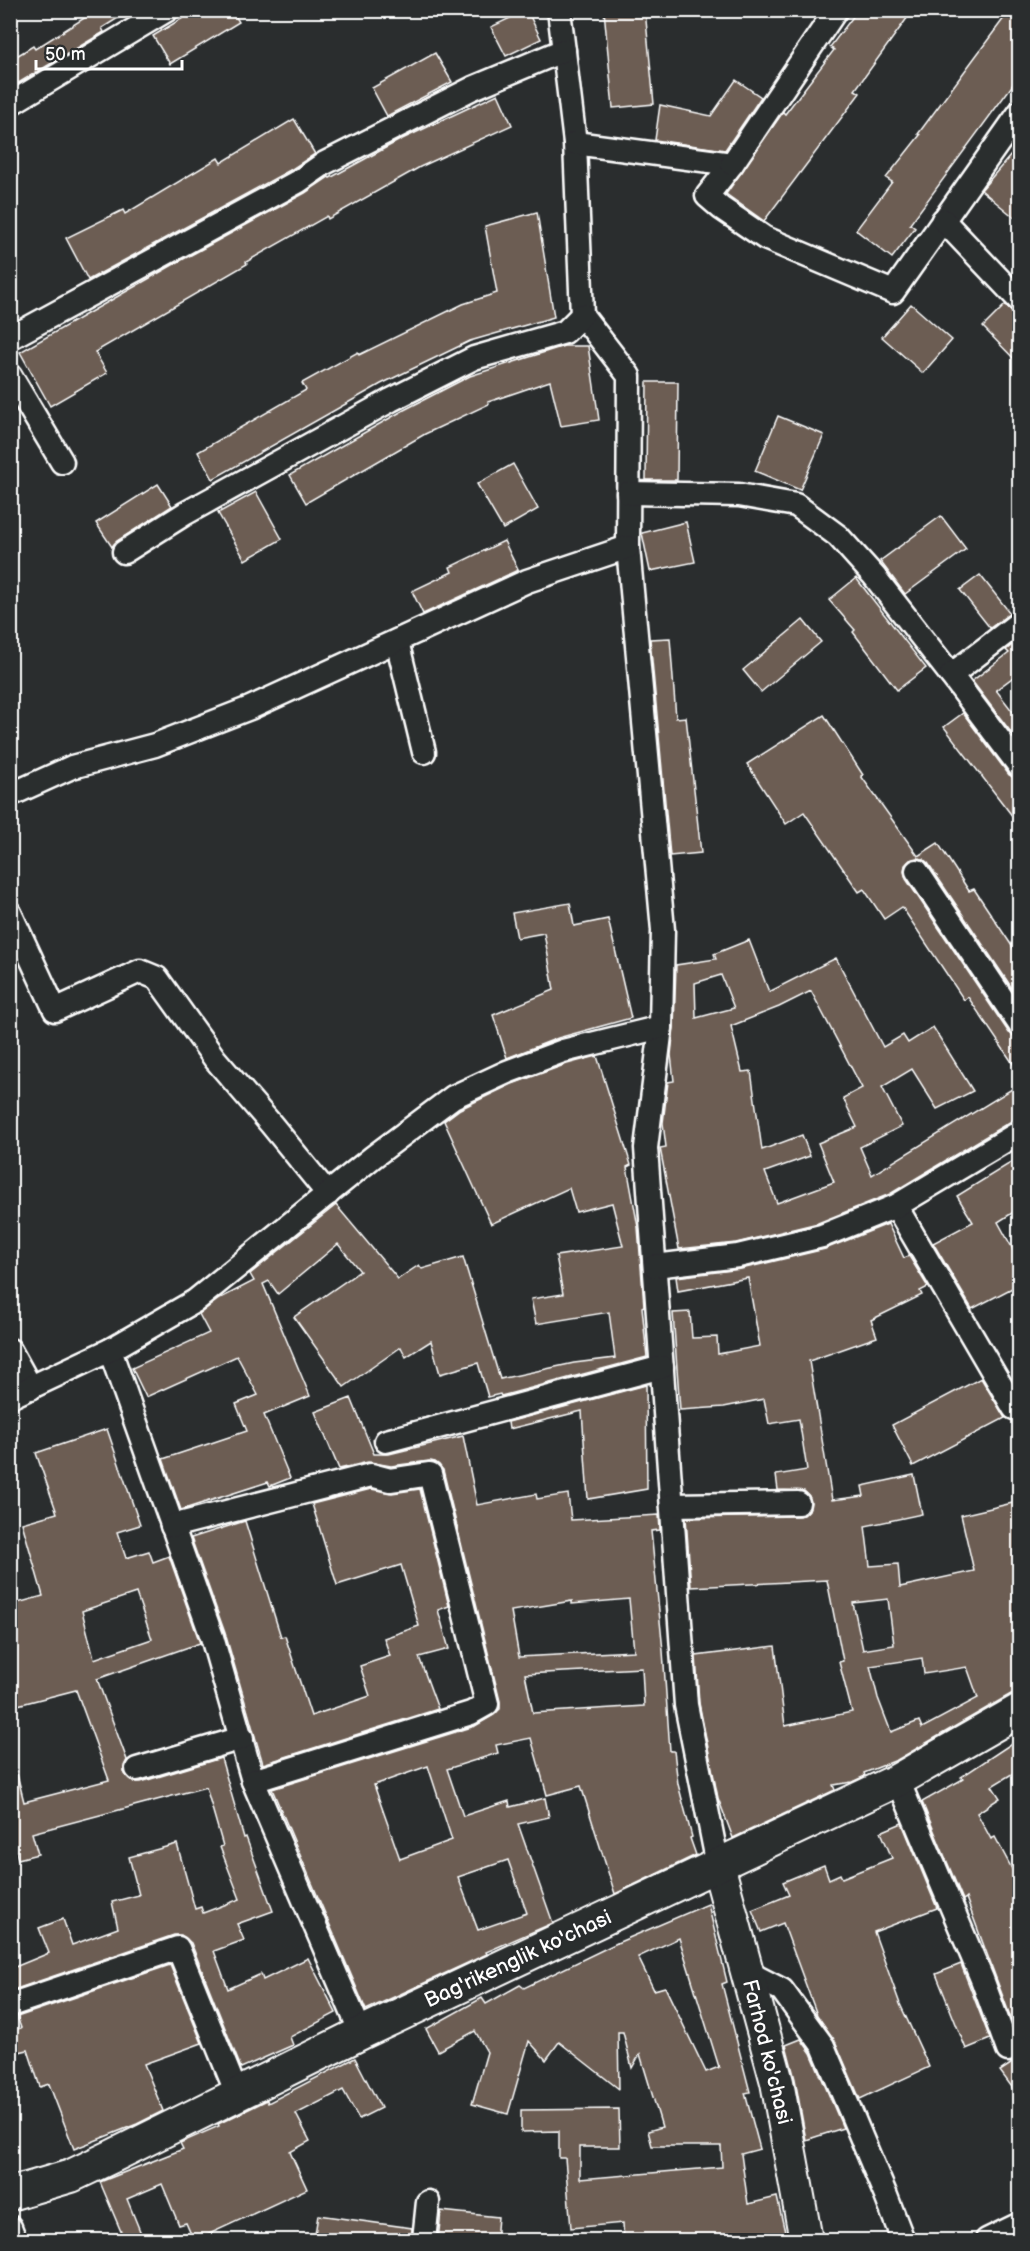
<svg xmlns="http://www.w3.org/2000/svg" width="1030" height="2251" viewBox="0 0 1030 2251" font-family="'Balsamiq Sans',sans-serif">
<rect width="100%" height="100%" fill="#2a2d2e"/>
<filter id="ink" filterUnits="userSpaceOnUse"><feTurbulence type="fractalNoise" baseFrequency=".0167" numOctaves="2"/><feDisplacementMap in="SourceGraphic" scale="12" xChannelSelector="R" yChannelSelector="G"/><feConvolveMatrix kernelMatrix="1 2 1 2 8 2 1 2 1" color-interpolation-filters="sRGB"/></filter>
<g filter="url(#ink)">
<!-- building -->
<g fill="#6c5d53" stroke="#fff" stroke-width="1.5" fill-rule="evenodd">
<polygon points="97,10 131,10 102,28 104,32 10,88 10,60 33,46 35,49"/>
<polygon points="196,10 232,10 239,22 170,64 153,36"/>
<polygon points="527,10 541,39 506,56 491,27"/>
<polygon points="604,10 645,10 654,104 613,108"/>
<polygon points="858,10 913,10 855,90 860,93 764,221 726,194 783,112 785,114 834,50 830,47"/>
<polygon points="1010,10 1020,10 1020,75 910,224 915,228 892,258 856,230 892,182 886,178 920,135 918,134"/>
<polygon points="435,53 452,82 387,116 372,88"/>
<polygon points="736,80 761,97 725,150 655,140 660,105 711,116"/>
<polygon points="498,94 512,125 420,167 328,219 327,216 246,262 247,264 95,352 107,373 50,406 20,352 178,262 305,193 329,177 330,178 400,140"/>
<polygon points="294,119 315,154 292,169 88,280 66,238 123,210 125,214 218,158 221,163"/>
<polygon points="1011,155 1020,162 1020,222 981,190"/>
<polygon points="537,212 554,317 470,341 381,384 213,479 198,452 306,390 302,383 358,352 359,355 463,304 497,293 485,226"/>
<polygon points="911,304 952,340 923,373 882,337"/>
<polygon points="1005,305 1020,319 1020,365 983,327"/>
<polygon points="564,346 588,346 599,420 561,426 550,381 488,402 489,404 425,434 306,503 290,475 404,410 470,376"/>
<polygon points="647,382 678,382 677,480 646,480"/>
<polygon points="778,416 824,435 800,490 755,471"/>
<polygon points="513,464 538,509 503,529 477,484"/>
<polygon points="158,484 172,506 117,541 112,547 96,523"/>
<polygon points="256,492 282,539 245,560 218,513"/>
<polygon points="941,516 966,549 905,594 880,561"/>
<polygon points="686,522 695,562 650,571 642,533"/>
<polygon points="504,541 518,570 423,614 412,591 452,572 450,567"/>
<polygon points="980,575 1010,613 990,628 960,590"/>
<polygon points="856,578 926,668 897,690 853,632 855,630 829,600"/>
<polygon points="803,620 821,642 761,692 743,670"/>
<polygon points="670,638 676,718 686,717 701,853 670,856 650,639"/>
<polygon points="1020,639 1020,672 996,690 1020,721 1020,744 972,681 1009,653 1006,650"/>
<polygon points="963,713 1009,775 1020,780 1020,826 944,727"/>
<polygon points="824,715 863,775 861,776 918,856 938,843 969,891 974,889 1020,958 1020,1000 928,863 923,859 917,858 910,860 905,865 904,871 906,879 1009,1033 1020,1038 1020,1074 968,997 964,1000 902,907 884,919 864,889 859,892 804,812 786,824 747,764"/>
<polygon points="570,903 574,926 608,919 631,1018 558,1038 507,1058 493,1015 554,990 544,933 517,938 512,913"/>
<path d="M749 940 769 992 836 958 883 1047 903 1035 908 1043 933 1027 973 1091 937 1109 912 1069 882 1087 902 1126 860 1147 872 1175 1020 1084V1119L1013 1120 890 1194 818 1223 736 1243 679 1249 660 1148 666 1147 663 1123 668 1082 674 1081 671 1055 674 1027 676 965 716 959 714 954ZM721 975 734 1008 696 1018 695 983ZM811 991 862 1088 843 1098 857 1127 818 1143 834 1182 777 1203 765 1172 810 1156 802 1135 762 1150 751 1071 742 1072 731 1026 779 1007Z"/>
<polygon points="597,1056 631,1165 627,1167 638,1227 644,1306 642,1307 647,1357 501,1396 500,1394 488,1397 478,1363 440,1374 431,1341 406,1357 401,1347 344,1387 294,1317 360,1271 338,1244 278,1294 269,1281 263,1284 310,1396 264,1415 290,1478 270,1486 268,1482 181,1510 163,1459 247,1431 236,1404 258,1395 237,1356 146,1397 132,1368 209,1333 199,1314 219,1299 254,1281 250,1274 336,1205 398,1279 419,1265 422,1269 463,1257 500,1379 574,1363 615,1358 609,1312 536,1324 531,1299 563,1294 556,1256 623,1246 612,1203 576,1212 569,1188 491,1224 444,1121 460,1109 512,1084 567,1064"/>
<polygon points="1020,1157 1020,1208 998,1222 1020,1262 1020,1284 972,1309 933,1243 973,1222 957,1196"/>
<path d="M888 1224 904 1258 909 1256 928 1287 920 1291 922 1295 871 1320 877 1337 809 1361 832 1500 864 1496 862 1486 914 1475 922 1514 865 1526 870 1566 898 1564 900 1587 974 1571 961 1515 1017 1502 1020 1514V1692L1011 1694 897 1760 864 1773 865 1776 852 1782 833 1785 835 1790 733 1838 718 1798 699 1703 696 1656 775 1646 785 1726 852 1712 839 1662 843 1661 827 1580 691 1587 686 1518 798 1516 804 1515 809 1510 811 1502 809 1496 804 1491 778 1490 776 1475 807 1470 799 1419 769 1424 764 1399 724 1407 680 1410 673 1313 690 1312 692 1338 717 1337 718 1354 760 1346 748 1278 678 1291 676 1277 741 1269 825 1249ZM888 1599 894 1645 863 1650 853 1603ZM922 1658 924 1674 967 1667 978 1698 922 1728 919 1721 891 1732 878 1698 870 1666Z"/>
<polygon points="981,1378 1005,1418 913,1466 892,1425"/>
<polygon points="646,1385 647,1489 588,1499 582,1411 509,1429 508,1422"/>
<path d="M351 1398 374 1454H389L463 1436 477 1505 536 1494 537 1499 568 1494 571 1520 659 1515 660 1530 651 1531 663 1651 670 1751H674L678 1784 692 1837 690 1838 696 1855 615 1894 581 1786 547 1795 531 1738 496 1745 498 1753 447 1769 463 1816 509 1801 510 1807 545 1798 549 1817 518 1824 553 1923 486 1952 487 1954 366 2010 272 1789 475 1726 494 1715 500 1709V1701L443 1470 435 1462 429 1461 391 1466 368 1462 339 1469 315 1412ZM629 1599 634 1651 519 1657 511 1611 572 1601V1604ZM642 1668 644 1706 533 1713 525 1674ZM428 1766 452 1840 400 1859 374 1785ZM508 1860 527 1913 478 1930 458 1877Z"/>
<path d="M107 1429 140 1525 117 1532 126 1558 149 1551 153 1562 169 1556 200 1643 97 1679 127 1760 124 1766V1773L133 1782H141L221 1758 244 1838 246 1837 273 1911 237 1924 244 1940 214 1951 228 1989 261 1974 263 1980 308 1958 336 2013 290 2037 293 2045 241 2068 191 1943 181 1935H174L10 1991V1969L49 1953 39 1928 63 1919 72 1945 118 1928 112 1902 139 1895 129 1857 177 1844 195 1909 201 1907 203 1913 240 1899 220 1847 223 1846 206 1787 32 1833 38 1854 18 1859 10 1830V1771L16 1770 24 1802 109 1780 76 1690 10 1707V1605L43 1596 22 1523 57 1513 36 1453ZM136 1593 152 1639 94 1659 82 1611Z"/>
<polygon points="371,1489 392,1493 420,1489 449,1606 438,1610 449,1649 419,1657 438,1709 263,1764 225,1633 191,1538 245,1521 281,1637 285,1636 311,1716 370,1696 360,1666 390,1656 384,1638 419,1626 401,1565 337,1585 312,1504"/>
<polygon points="1020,1738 1020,1769 992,1786 1000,1798 977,1813 991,1839 995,1837 1020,1884 1020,2015 1012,2021 966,1898 963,1900 922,1802 963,1779 961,1777"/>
<polygon points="902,1823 937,1908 874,1932 900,2004 929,2067 860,2099 835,2041 817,2015 783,1923 761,1932 752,1910 789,1895 783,1882 824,1865 829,1879 840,1874 842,1878 892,1858 881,1832"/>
<path d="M708 1904 727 1982 722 1984 750 2092 745 2093 760 2149 741 2154 748 2204 777 2197 787 2241H758L757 2237 741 2241H624L623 2223 571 2228 565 2158H559V2131L521 2132V2110L619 2109 620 2147H580V2179L722 2167 721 2146H652L648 2131 662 2127 640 2054 632 2068 623 2032H618L619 2089 559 2042 546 2060 529 2041 508 2114 472 2104 487 2052 475 2031 438 2051 426 2029 482 1998 486 2004 520 1985 524 1988 617 1943ZM679 1938 719 2067 706 2072 665 1987 654 1990 638 1957Z"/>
<polygon points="961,1964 990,2039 966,2049 936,1974"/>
<polygon points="170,1965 202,2043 144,2064 163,2111 137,2124 74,2149 49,2084 40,2087 28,2050 10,2054 10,2031 21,2028 17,2017"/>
<polygon points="801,2039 811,2053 843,2128 806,2140 795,2079 786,2045"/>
<polygon points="355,2058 381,2108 359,2119 343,2090 296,2114 310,2141 290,2152 307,2189 194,2241 186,2223 179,2225 162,2184 127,2199 144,2241 125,2241 100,2182 183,2149 180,2143 219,2126 218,2124 253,2107 267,2100 268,2103"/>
<polygon points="1020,2058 1020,2098 1000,2071"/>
<polygon points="441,2211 498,2217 496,2241 438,2241"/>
<polygon points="318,2215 412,2228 411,2241 314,2241"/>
</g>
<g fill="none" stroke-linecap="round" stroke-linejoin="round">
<defs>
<g id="street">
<polyline points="559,10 575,143 582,315 629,376 628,547 663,930 661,1027 646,1148 686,1705 718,1865"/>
<polyline points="10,104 167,10"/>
<polyline points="575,143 732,164 707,196 721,208 765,238 893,292 1020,112"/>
<polyline points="732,164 836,10"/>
<polyline points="943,220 1020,301"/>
<polyline points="10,338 299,181 325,163 473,88 564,50"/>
<polyline points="10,375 62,462"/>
<polyline points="628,493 739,495 796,505 838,536 874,576 951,675"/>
<polyline points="124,552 186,513 391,400 474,358 565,332 582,315"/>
<polyline points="1020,622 951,675 1020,767"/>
<polyline points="397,641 424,752"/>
<polyline points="10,795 72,767 155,745 250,708 527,581 628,547"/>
<polyline points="917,871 1020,1025"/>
<polyline points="10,913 55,1010 140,971 157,978 215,1059 271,1124 328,1194"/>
<polyline points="896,1206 1014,1408"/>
<polyline points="655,1266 738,1256 822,1236 896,1206 1020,1132"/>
<polyline points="10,1350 31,1388"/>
<polyline points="110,1350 212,1637 253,1781 361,2033"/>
<polyline points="10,1397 110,1350 195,1301 373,1157 453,1097 507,1072 563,1051 661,1027"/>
<polyline points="386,1441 662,1367"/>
<polyline points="672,1505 798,1503"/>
<polyline points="172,1526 371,1475 390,1480 430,1474 487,1704 471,1713 253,1781"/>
<polyline points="137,1769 242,1738"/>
<polyline points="898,1780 982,1979 1008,2050 1020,2039"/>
<polyline points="747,1972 782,1990 823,2046 886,2196 903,2240"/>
<polyline points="10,2005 178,1948 237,2094"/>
<polyline points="10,2227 15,2240"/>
<polyline points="424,2240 428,2202"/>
<polyline points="987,2240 1020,2224"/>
</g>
<g id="secondary">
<polyline points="718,1865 777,2082 806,2240"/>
<polyline points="10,2194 71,2176 113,2156 361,2033 898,1780 1020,1710"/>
</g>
</defs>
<!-- street casing -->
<use href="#street" stroke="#fff" stroke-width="27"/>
<!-- secondary casing -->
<use href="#secondary" stroke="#fff" stroke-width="36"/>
<!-- street -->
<use href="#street" stroke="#2a2d2e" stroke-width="22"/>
<!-- secondary -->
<use href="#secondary" stroke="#2a2d2e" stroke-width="32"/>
</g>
</g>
<g text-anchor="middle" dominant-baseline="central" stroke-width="4.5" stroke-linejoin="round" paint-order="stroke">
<!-- street labels -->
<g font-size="21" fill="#fff" stroke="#2a2d2e">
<text transform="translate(518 1959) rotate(-25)">Bag'rikenglik ko'chasi</text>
<text transform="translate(767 2052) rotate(76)">Farhod ko'chasi</text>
</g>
</g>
<!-- margin -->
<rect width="1030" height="2251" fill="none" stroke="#2a2d2e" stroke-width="36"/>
<rect x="18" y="18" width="994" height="2215" fill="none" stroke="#fff" stroke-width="2" filter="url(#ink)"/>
<!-- scale -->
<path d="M36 60v9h146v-9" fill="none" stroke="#ffffff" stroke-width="3"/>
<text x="45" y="60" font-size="18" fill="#ffffff" stroke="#2a2d2e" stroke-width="4.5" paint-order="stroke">50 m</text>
</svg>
